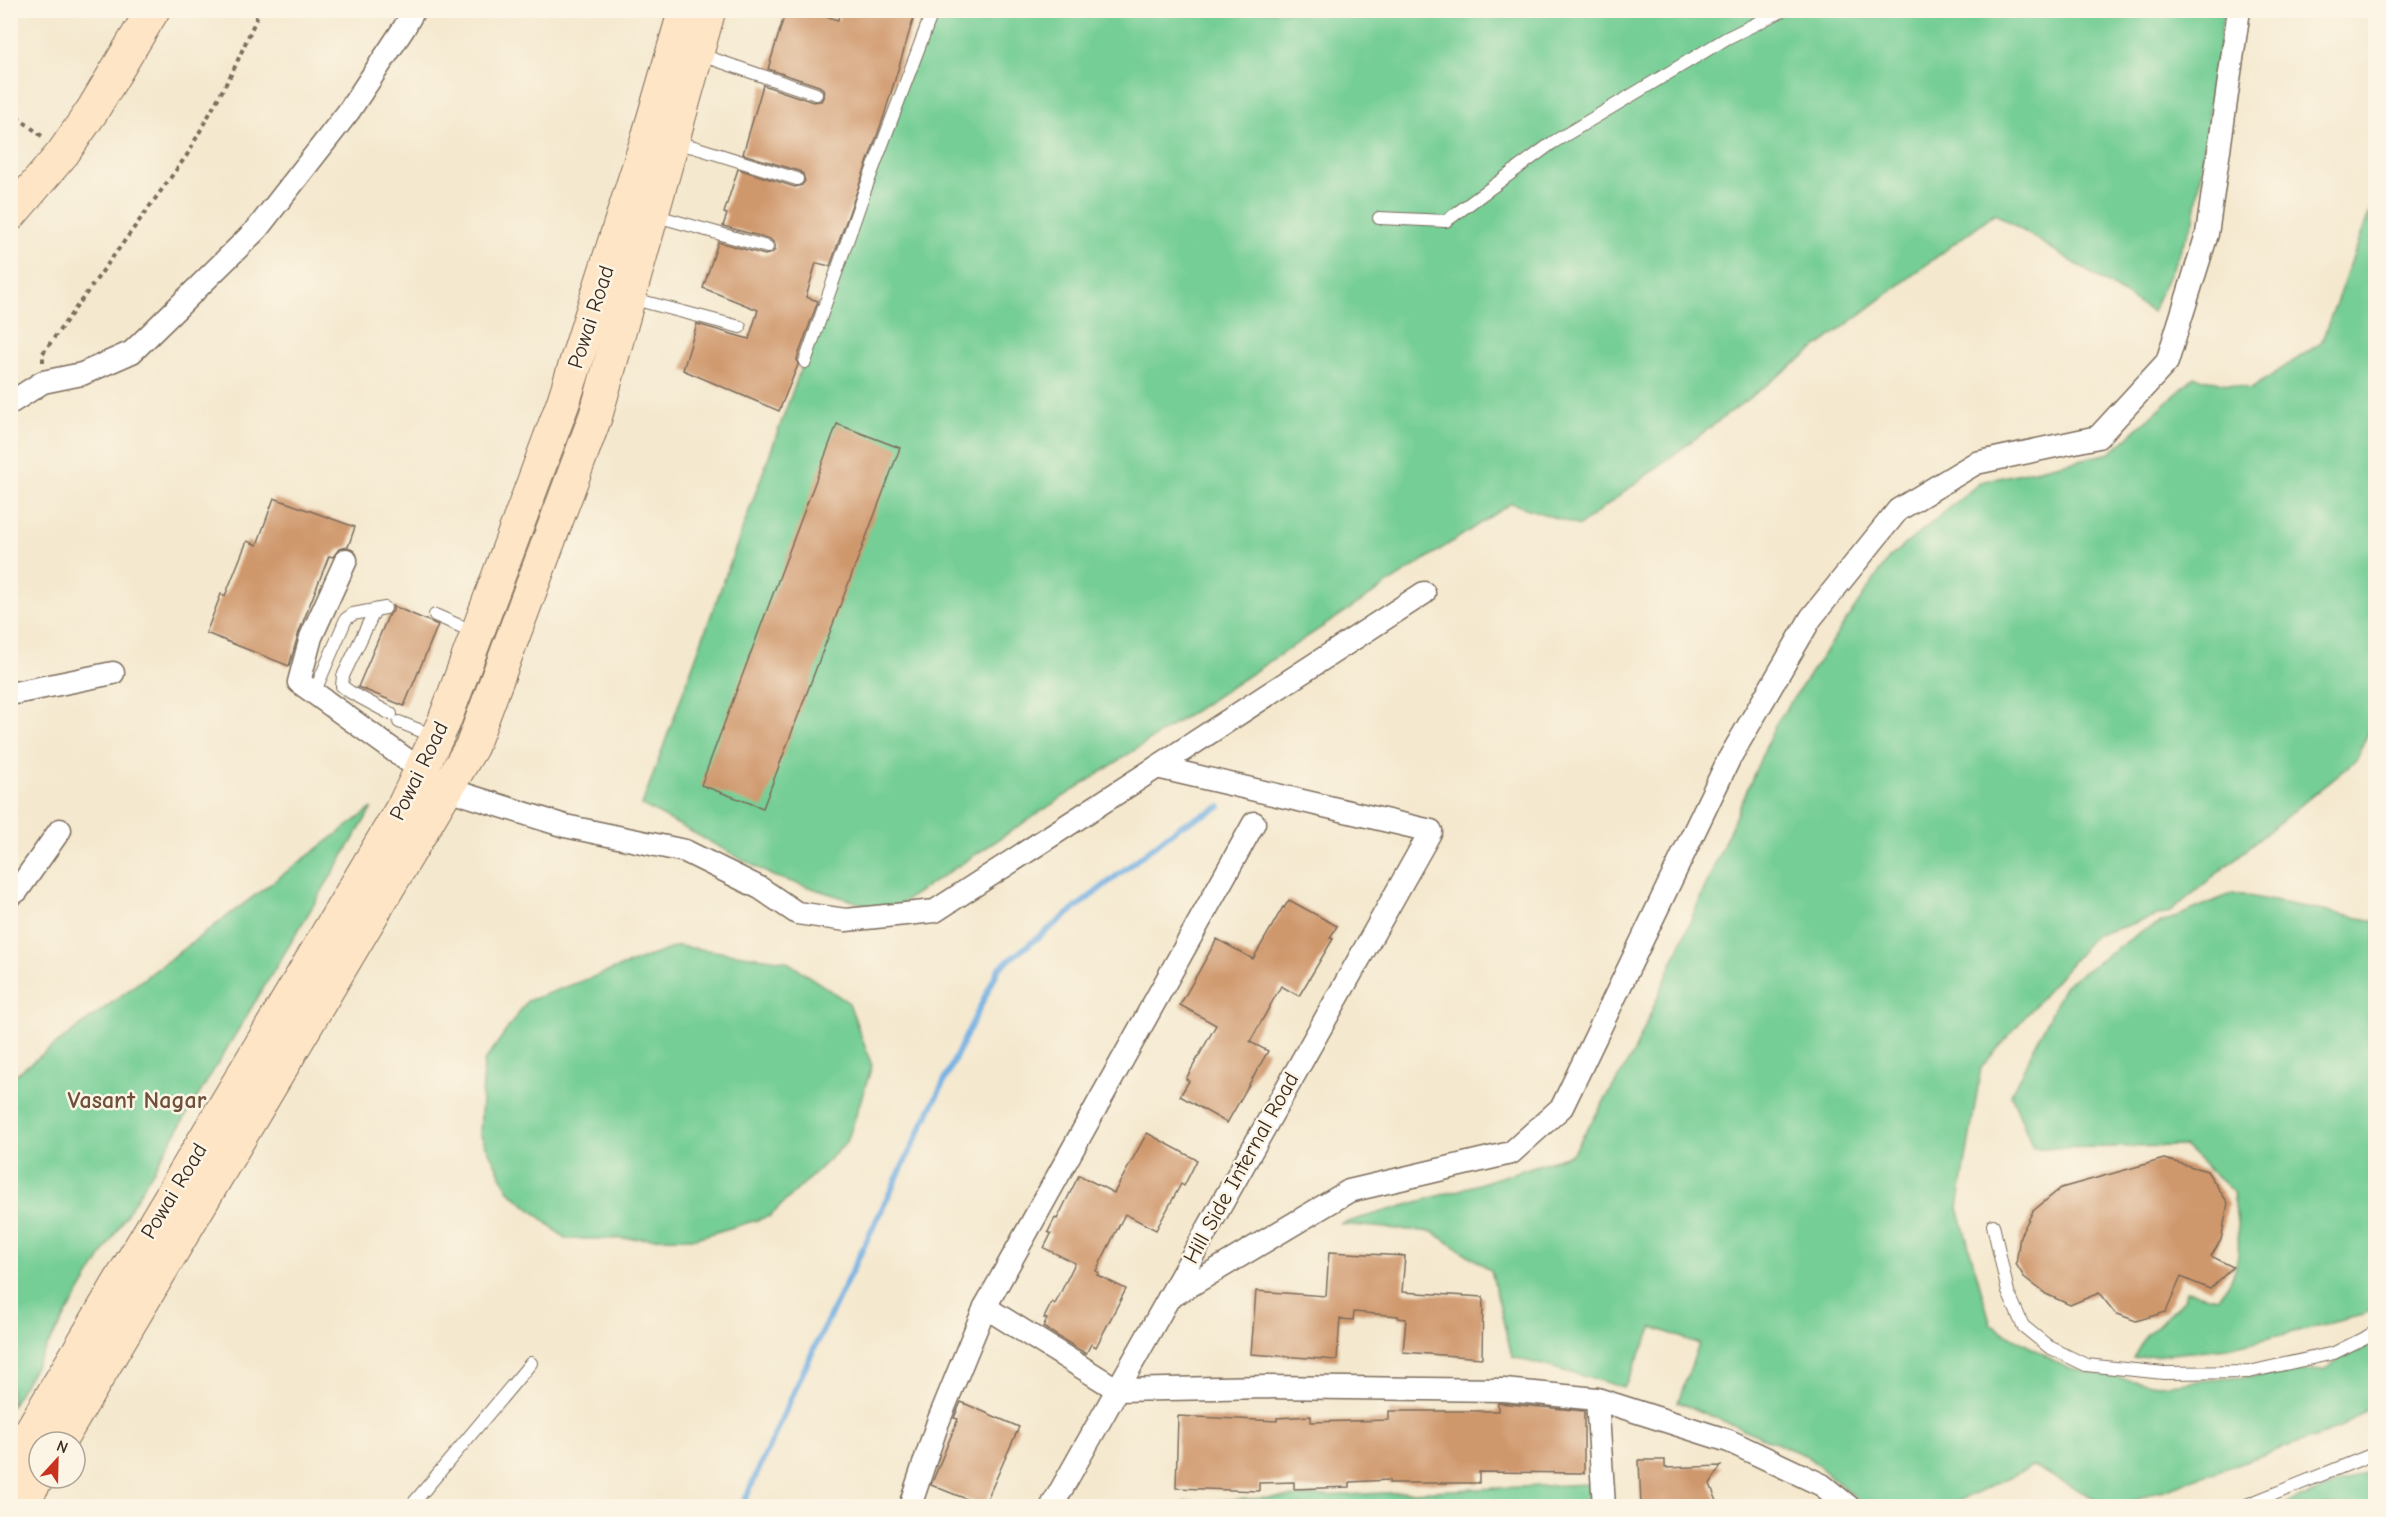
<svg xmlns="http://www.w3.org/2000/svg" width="2386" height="1517" viewBox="0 0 2386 1517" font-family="'Comic Neue',sans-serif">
<rect width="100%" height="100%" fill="#fcf5e5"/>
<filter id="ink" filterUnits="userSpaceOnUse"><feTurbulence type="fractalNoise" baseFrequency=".0167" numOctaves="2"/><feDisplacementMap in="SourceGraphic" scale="12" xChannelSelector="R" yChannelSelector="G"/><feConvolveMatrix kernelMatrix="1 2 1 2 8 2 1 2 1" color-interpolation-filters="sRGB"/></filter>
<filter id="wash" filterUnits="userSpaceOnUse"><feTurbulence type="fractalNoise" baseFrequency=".008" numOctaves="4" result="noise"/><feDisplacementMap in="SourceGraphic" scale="24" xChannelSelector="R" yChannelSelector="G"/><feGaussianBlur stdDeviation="1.35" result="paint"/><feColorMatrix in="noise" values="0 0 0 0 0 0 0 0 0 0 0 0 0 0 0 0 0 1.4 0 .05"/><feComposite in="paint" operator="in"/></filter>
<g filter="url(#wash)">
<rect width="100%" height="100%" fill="#f4e8ce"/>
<!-- green -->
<g fill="#74ce95" stroke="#587c5a" stroke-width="1.5">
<polygon points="931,11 2224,11 2194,220 2152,312 1995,213 1579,526 1511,503 888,912 773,876 642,805"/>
<polygon points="2375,205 2375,716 2357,759 2170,912 2094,936 1981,1068 1958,1208 1991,1325 2069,1369 2157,1385 2326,1369 2375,1336 2375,1402 2340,1428 2118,1506 2109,1506 2033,1466 1948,1506 1865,1506 1807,1456 1678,1402 1699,1344 1653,1327 1624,1387 1512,1357 1491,1270 1433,1232 1340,1224 1466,1188 1572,1154 1633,1054 1775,725 1889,558 1981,482 2110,453 2195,377 2251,389 2321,343 2372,206"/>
<polygon points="372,808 11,1406 11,1078"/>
<path d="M2233 893 2375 921V1306L2363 1315 2228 1348 2133 1358 2146 1336 2184 1300 2186 1291 2217 1298C2248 1268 2238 1231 2233 1192L2184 1146 2033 1148 2011 1094 2065 985 2142 931Z"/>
<polygon points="678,946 786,961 849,1003 872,1066 847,1142 770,1216 696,1238 566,1239 509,1191 480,1134 484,1062 527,1001"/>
<polygon points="2375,1469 2375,1506 2280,1506"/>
<polygon points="1588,1484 1588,1506 1184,1506 1184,1502"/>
</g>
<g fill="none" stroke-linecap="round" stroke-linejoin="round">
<!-- stream -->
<polyline stroke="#6faee2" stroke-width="6" points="742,1506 809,1359 999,968 1180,826 1220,807"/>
</g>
<g id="blocks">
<!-- building -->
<g fill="#cf976c">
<polygon points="786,10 807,10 838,20 840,10 916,10 884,116 830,266 816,263 806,297 818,301 797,359 798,365 779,411 683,370 697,324 749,339 758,310 703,288 718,242 765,255 772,253 775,250 775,244 770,239 723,226 727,214 724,213 738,169 795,187 802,185 805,181 803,174 799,171 743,154 763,85 813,102 821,101 824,96 823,89 819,86 768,69"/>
<polygon points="837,424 900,448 763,808 701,785"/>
<polygon points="274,498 355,527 348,547 339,549 333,557 329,556 299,632 289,666 206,633 221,594 225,596 247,541 257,545"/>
<polygon points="393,606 438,625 404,706 358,687 388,616 393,611"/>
<polygon points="1289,900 1337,926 1330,938 1333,939 1299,996 1281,986 1250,1042 1268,1051 1227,1123 1180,1096 1189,1081 1186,1079 1216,1025 1180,1005 1217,939 1253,959 1283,907 1284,908"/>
<polygon points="1147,1133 1197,1160 1184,1186 1181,1184 1156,1230 1125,1214 1096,1271 1099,1273 1097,1275 1126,1289 1096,1347 1091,1344 1086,1354 1043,1327 1047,1319 1044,1318 1052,1302 1055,1304 1075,1263 1044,1248 1051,1234 1048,1232 1055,1218 1057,1219 1079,1175 1114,1193"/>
<polygon points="2164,1159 2207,1171 2228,1203 2221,1240 2211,1256 2233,1267 2210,1289 2181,1277 2166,1312 2136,1321 2115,1313 2099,1293 2070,1305 2046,1294 2024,1277 2016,1264 2020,1236 2033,1211 2061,1188"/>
<polygon points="1329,1252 1405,1256 1402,1292 1483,1297 1482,1358 1403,1352 1406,1319 1398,1318 1398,1316 1354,1312 1353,1320 1340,1319 1337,1360 1251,1354 1256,1291 1326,1296"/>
<polygon points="961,1402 1019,1427 984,1506 931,1485 958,1419 954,1418"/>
<polygon points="1498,1403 1584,1411 1584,1473 1479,1472 1479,1483 1389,1483 1389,1480 1350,1482 1350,1487 1294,1489 1294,1482 1259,1483 1259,1491 1176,1488 1178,1416 1277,1421 1277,1418 1311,1416 1311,1422 1389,1420 1389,1411 1498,1411"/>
<polygon points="1639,1460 1665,1460 1665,1468 1721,1466 1710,1484 1719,1506 1641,1506"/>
</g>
</g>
</g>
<g filter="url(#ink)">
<use href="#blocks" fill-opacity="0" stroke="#7c6c5c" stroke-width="1.5"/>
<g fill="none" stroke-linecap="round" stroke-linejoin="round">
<defs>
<g id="lane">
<polyline points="698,54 816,94"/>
<polyline points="673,143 694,147 797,179"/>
<polyline points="653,215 767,247"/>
<polyline points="1379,218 1446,221 1552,143 1727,38 1784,10"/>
<polyline points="630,298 740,327"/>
<polyline points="805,362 865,190 933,10"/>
<polyline points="375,610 343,676 342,686 350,692 391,714"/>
<polyline points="435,615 476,633"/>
<polyline points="314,693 346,619 353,614 385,608"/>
<polyline points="399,722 436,737"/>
<polyline points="1993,1225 2008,1292 2023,1326 2049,1347 2086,1365 2164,1373 2249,1372 2334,1353 2376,1332"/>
<polyline points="411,1506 531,1363"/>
<polyline points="2244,1506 2376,1453"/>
</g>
<g id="street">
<polyline points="10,403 43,382 82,374 132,352 174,311 257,229 349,111 404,28 414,10"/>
<polyline points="346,560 311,637 299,682 447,789 565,826 685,851 760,888 797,913 846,920 935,911 1157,767 1431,831 1052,1506"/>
<polyline points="10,694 113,673"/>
<polyline points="1157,767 1424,593"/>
<polyline points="10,895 17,891 60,830"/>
<polyline points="1169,1298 1349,1191 1511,1153 1562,1107 1729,759 1811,618 1898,510 1976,463 2098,437 2167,362 2207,234 2239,10"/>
<polyline points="985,1307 1118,1390 1267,1387 1504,1390 1597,1399 1729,1441 1822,1485 1848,1506"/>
<polyline points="1597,1399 1604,1506"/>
<polyline points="910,1506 938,1422 985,1307 1254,823"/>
</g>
<g id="secondary">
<polyline points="10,215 63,153 92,111 153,10"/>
<polyline points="59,1442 472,746 596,415 709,10"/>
<polyline points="10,1466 404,805 444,722 563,403 648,137 685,10"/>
<polyline points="20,1506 39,1475"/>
</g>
</defs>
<!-- lane casing -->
<use href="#lane" stroke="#7c6c5c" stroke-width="14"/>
<!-- street casing -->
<use href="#street" stroke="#7c6c5c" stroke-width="25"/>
<!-- secondary casing -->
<use href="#secondary" stroke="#7c6c5c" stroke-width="35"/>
<!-- path -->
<g stroke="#7c6c5c" stroke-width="4" stroke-dasharray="4.5 4.5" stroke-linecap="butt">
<polyline points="10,14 13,10"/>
<polyline points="10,111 43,137"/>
<polyline points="43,362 43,353 187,155 233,71 260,10"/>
</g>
<!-- lane -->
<use href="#lane" stroke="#fff" stroke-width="12"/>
<!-- street -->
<use href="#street" stroke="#fff" stroke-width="22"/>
<!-- secondary -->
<use href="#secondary" stroke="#fee5c5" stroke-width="33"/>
</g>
</g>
<g text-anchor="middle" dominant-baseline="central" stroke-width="5" stroke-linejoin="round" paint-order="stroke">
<!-- street labels -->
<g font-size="22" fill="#3b2a1e" stroke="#fcf5e5">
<text transform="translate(591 317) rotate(-72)">Powai Road</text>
<text transform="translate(419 771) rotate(-64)">Powai Road</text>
<text transform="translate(1241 1168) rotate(-61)">Hill Side Internal Road</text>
<text transform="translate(174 1191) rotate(-59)">Powai Road</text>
</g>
<!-- neighbourhood labels -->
<g font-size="24" font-weight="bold" fill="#6f5039" stroke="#fcf5e5">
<text x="137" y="1100">Vasant Nagar</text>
</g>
</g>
<!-- margin -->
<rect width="2386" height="1517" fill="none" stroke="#fcf5e5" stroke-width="36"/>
<!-- north arrow -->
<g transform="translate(57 1460) rotate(22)"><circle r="28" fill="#fcf5e5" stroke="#afa495" stroke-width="1.5"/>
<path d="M0-4.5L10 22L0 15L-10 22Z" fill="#c8321e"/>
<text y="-9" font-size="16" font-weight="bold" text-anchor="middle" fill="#3b2a1e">N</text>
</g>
</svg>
